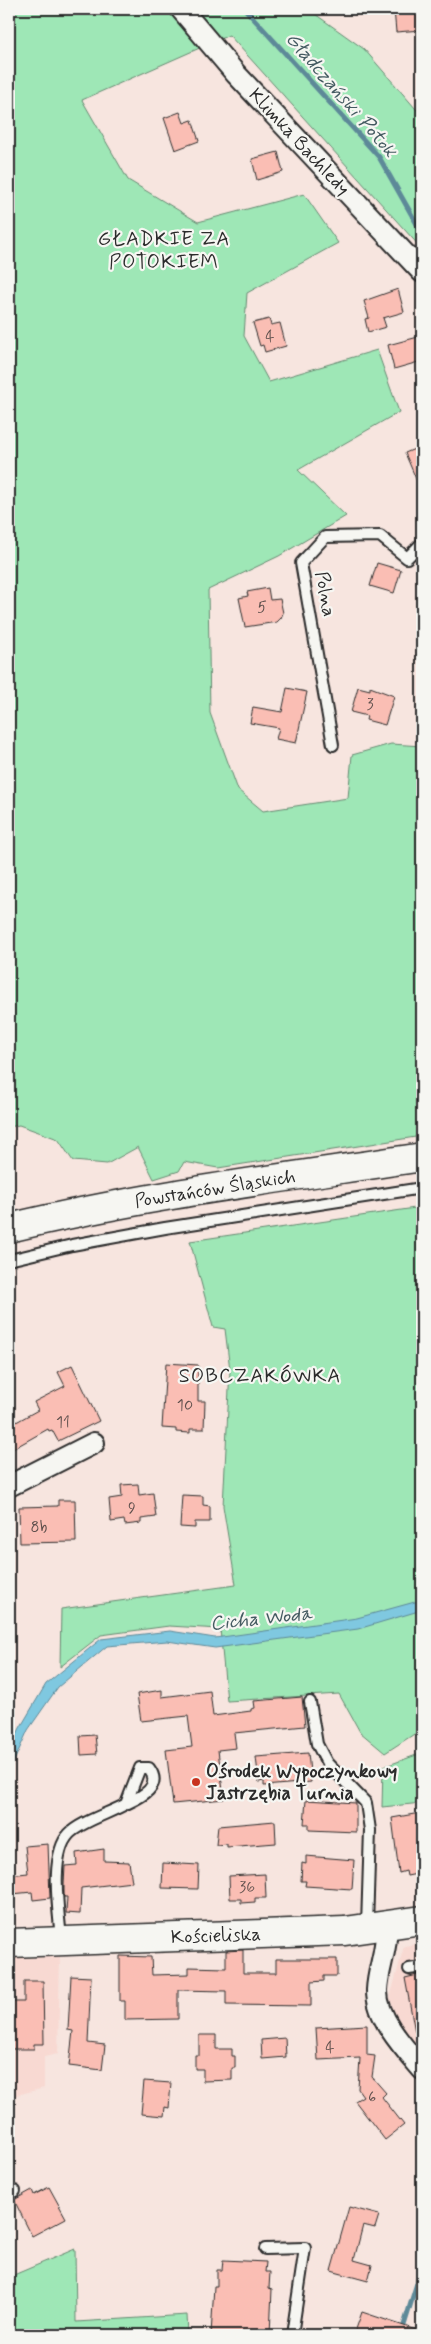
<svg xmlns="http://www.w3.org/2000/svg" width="431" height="2344" viewBox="0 0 431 2344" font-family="Mynerve,sans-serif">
<rect width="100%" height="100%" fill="#f7e5df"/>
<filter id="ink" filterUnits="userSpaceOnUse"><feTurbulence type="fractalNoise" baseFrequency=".02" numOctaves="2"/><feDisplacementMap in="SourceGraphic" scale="10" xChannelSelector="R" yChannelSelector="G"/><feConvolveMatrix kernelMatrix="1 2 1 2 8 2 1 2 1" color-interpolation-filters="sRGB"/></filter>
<g filter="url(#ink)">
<!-- built -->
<g fill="#f8d9d2">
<polygon points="422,1943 422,2056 398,2028 390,1998 404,1946"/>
<polygon points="60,1957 58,2054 44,2057 44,2088 9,2097 9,1958"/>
</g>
<!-- green -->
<g fill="#9ee7b6" stroke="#648970">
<polygon points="9,9 308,9 364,49 422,116 422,249 229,35 82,100 128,180 198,222 304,194 338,243 247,293 244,336 269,382 377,350 399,412 298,470 346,516 279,556 208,590 210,713 238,790 263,811 348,798 352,755 391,744 422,746 422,1136 218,1168 184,1162 179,1171 154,1179 138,1147 107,1164 73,1161 58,1139 19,1125 9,1127"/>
<polygon points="422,1207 422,1729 385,1753 360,1732 339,1694 227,1701 220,1629 169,1626 101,1635 60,1667 61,1609 236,1585 223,1506 230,1370 225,1329 213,1327 190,1241"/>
<polygon points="422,1753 422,1803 382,1807 383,1767"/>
<polygon points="75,2249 76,2322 187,2315 188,2335 9,2335 9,2277"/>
</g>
<!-- water -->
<polygon fill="#7fc8e0" stroke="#5d8998" points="422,1600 422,1610 358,1629 215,1648 167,1641 107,1646 58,1687 28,1730 9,1772 9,1751 20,1728 46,1684 101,1639 170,1631 215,1638 357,1618"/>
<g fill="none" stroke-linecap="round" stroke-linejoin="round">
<!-- stream -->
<g stroke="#5d8998" stroke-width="5">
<polyline points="245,9 379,157 422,233"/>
<polyline points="401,2335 422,2267"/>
</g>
</g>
<!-- building -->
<g fill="#fabeb4" stroke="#2b2b2b">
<polygon points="394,9 420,9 421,30 396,32"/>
<polygon points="180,112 184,123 192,120 199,141 175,150 164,118"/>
<polygon points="278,152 283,172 257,180 252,159"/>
<polygon points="398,289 404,312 383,318 386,327 368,332 365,319 369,318 364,301"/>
<polygon points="269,319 271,325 280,323 286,346 265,352 263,345 260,346 253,323"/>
<polygon points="422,336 422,361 394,369 388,345"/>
<polygon points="422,446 422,493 405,453"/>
<polygon points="377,563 401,570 394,593 370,586"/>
<polygon points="268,588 270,600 280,599 283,613 281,618 277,622 245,627 239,598 248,596 247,592"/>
<polygon points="358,687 370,690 370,687 394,696 385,725 366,720 367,716 351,712"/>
<polygon points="287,688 307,692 296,743 276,739 279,728 250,723 253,707 282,712"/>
<polygon points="166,1363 198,1365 198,1401 205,1401 204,1429 190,1429 190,1433 176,1432 176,1429 162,1428"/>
<polygon points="72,1365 99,1421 58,1441 52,1430 49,1431 48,1429 9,1451 9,1426 38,1410 34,1402 65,1386 58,1372"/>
<polygon points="138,1484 139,1495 153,1493 156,1517 141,1519 141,1523 125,1525 124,1520 111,1522 109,1499 122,1497 121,1485"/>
<polygon points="182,1495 203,1496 203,1505 210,1506 210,1522 195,1522 195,1528 180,1527"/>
<polygon points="58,1500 75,1500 76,1542 20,1543 19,1507 58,1506"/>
<polygon points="162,1690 162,1697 210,1691 213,1716 251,1711 251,1709 255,1708 254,1701 302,1697 305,1726 234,1733 236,1748 218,1750 224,1799 173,1804 166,1750 192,1747 188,1716 141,1721 137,1694"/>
<polygon points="95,1735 97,1754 81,1755 80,1736"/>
<polygon points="308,1753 311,1782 264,1786 264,1781 259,1782 256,1757"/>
<polygon points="306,1800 356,1803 356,1832 309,1830 309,1824 304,1824"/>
<polygon points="420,1813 422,1829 422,1873 407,1876 406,1871 399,1873 392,1818"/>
<polygon points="275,1821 276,1843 227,1847 227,1844 216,1845 218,1826"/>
<polygon points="48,1844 50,1898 33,1900 32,1892 12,1894 10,1875 28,1873 25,1846"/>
<polygon points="104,1849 104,1861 129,1862 132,1882 81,1888 80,1914 66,1913 67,1897 64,1897 64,1885 65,1866 77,1865 76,1853"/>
<polygon points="306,1856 354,1860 352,1889 305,1886 306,1881 301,1881 302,1863 306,1864"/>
<polygon points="163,1863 199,1865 198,1889 162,1888"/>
<polygon points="265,1874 266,1898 255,1898 255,1902 241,1903 241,1899 230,1899 229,1876"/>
<polygon points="243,1950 243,1973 276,1973 276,1959 337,1959 337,1976 324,1976 324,1981 311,1982 311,2006 226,2005 226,1991 178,1990 178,2019 125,2020 125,2001 120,2001 120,1956 151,1957 152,1975 189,1974 189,1967 226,1968 226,1951"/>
<polygon points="422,1974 422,2031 415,2032 405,1978"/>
<polygon points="71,1976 91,1977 88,2043 105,2045 102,2070 69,2066 73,2031 68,2030"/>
<polygon points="24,1981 43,1981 44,2044 34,2044 34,2049 9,2049 9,2002 24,2002"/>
<polygon points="367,2025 367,2055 375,2056 372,2077 386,2093 382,2097 404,2125 385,2140 355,2101 363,2096 358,2089 360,2058 318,2060 316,2028"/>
<polygon points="199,2035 216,2035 216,2049 232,2049 232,2056 235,2056 235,2068 232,2068 232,2080 203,2081 203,2069 195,2069 195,2055 199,2055"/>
<polygon points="285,2038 286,2057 262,2059 261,2040"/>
<polygon points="144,2081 171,2083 169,2108 165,2107 164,2116 141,2114"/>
<polygon points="49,2187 66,2218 32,2236 14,2200 32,2190 34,2195"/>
<polygon points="349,2207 379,2215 375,2228 363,2225 354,2260 372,2265 368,2281 331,2271"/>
<polygon points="223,2260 266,2262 265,2272 270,2272 269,2288 272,2289 270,2335 211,2335 214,2286 217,2286 217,2270 222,2270"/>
<polygon points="362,2312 422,2332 422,2335 354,2335"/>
</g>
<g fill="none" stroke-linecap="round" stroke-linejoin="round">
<defs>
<g id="lane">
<polyline points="333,745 301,563 325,537 380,536 407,558 422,543"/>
<polyline points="9,1260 72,1245 165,1228 422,1188"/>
<polyline points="310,1702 317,1744 327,1763 366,1803 370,1830 367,1926"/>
<path d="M61 1939C59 1913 49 1855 69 1834 80 1822 110 1813 126 1804L140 1768H149C163 1787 141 1797 126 1804"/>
<polyline points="409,1969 422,1967"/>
<polyline points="9,2193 15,2191"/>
<polyline points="265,2249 305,2248 292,2335"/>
</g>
<g id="street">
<polyline points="181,9 236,74 422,272"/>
<polyline points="9,1486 94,1443"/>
<path d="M386 1926C388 1948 378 1968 377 1990 376 2018 405 2049 422 2069"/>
</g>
<g id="secondary">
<path d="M9 1228C144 1195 284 1178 422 1157"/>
<polyline points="9,1943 345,1931 422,1920"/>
</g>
</defs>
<!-- lane casing -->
<use href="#lane" stroke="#2b2b2b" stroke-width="14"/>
<!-- street casing -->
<use href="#street" stroke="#2b2b2b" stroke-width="24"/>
<!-- secondary casing -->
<use href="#secondary" stroke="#2b2b2b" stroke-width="31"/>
<!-- lane -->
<use href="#lane" stroke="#f6f6f2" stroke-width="10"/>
<!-- street -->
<use href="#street" stroke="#f6f6f2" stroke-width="20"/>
<!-- secondary -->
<use href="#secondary" stroke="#f6f6f2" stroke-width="28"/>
</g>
</g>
<!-- markers -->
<circle fill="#c8321e" stroke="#f6f6f2" stroke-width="2" cx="196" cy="1782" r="5"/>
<g text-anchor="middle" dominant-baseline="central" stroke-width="4.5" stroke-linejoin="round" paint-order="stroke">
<!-- number labels -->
<g font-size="16" fill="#5f504d">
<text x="270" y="336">4</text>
<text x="262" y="607">5</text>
<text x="370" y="704">3</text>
<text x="185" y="1405">10</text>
<text x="63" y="1422">11</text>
<text x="132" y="1508">9</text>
<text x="39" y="1527">8b</text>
<text x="247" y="1887">36</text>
<text x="330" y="2047">4</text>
<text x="372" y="2097">6</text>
</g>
<!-- street labels -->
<g font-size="19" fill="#2b2b2b" stroke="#f6f6f2">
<text transform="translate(299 142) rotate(47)">Klimka Bachledy</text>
<text transform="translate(325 594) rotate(80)">Polna</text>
<text transform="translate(215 1189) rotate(-9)">Powstańców Śląskich</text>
<text transform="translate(216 1936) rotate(-2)">Kościeliska</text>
</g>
<!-- poi labels -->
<g font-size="19" font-weight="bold" fill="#2b2b2b" stroke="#f6f6f2" text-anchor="start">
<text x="206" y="1771">Ośrodek Wypoczynkowy<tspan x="206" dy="22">Jastrzębia Turnia</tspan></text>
</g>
<!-- water labels -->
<g font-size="20" font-style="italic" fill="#445a61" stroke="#f6f6f2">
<text transform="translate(341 95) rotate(49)">Gładczański Potok</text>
<text transform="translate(261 1619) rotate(-6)">Cicha Woda</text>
</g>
<!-- neighbourhood labels -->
<g font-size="20" letter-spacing="1" fill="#2b2b2b" stroke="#f6f6f2">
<text x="164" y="239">GŁADKIE ZA<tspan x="164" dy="23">POTOKIEM</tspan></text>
<text x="260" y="1376">SOBCZAKÓWKA</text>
</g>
</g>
<!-- margin -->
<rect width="431" height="2344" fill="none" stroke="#f6f6f2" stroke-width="30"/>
<rect x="15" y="15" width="401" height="2314" fill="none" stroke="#2b2b2b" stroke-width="2" filter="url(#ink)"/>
</svg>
